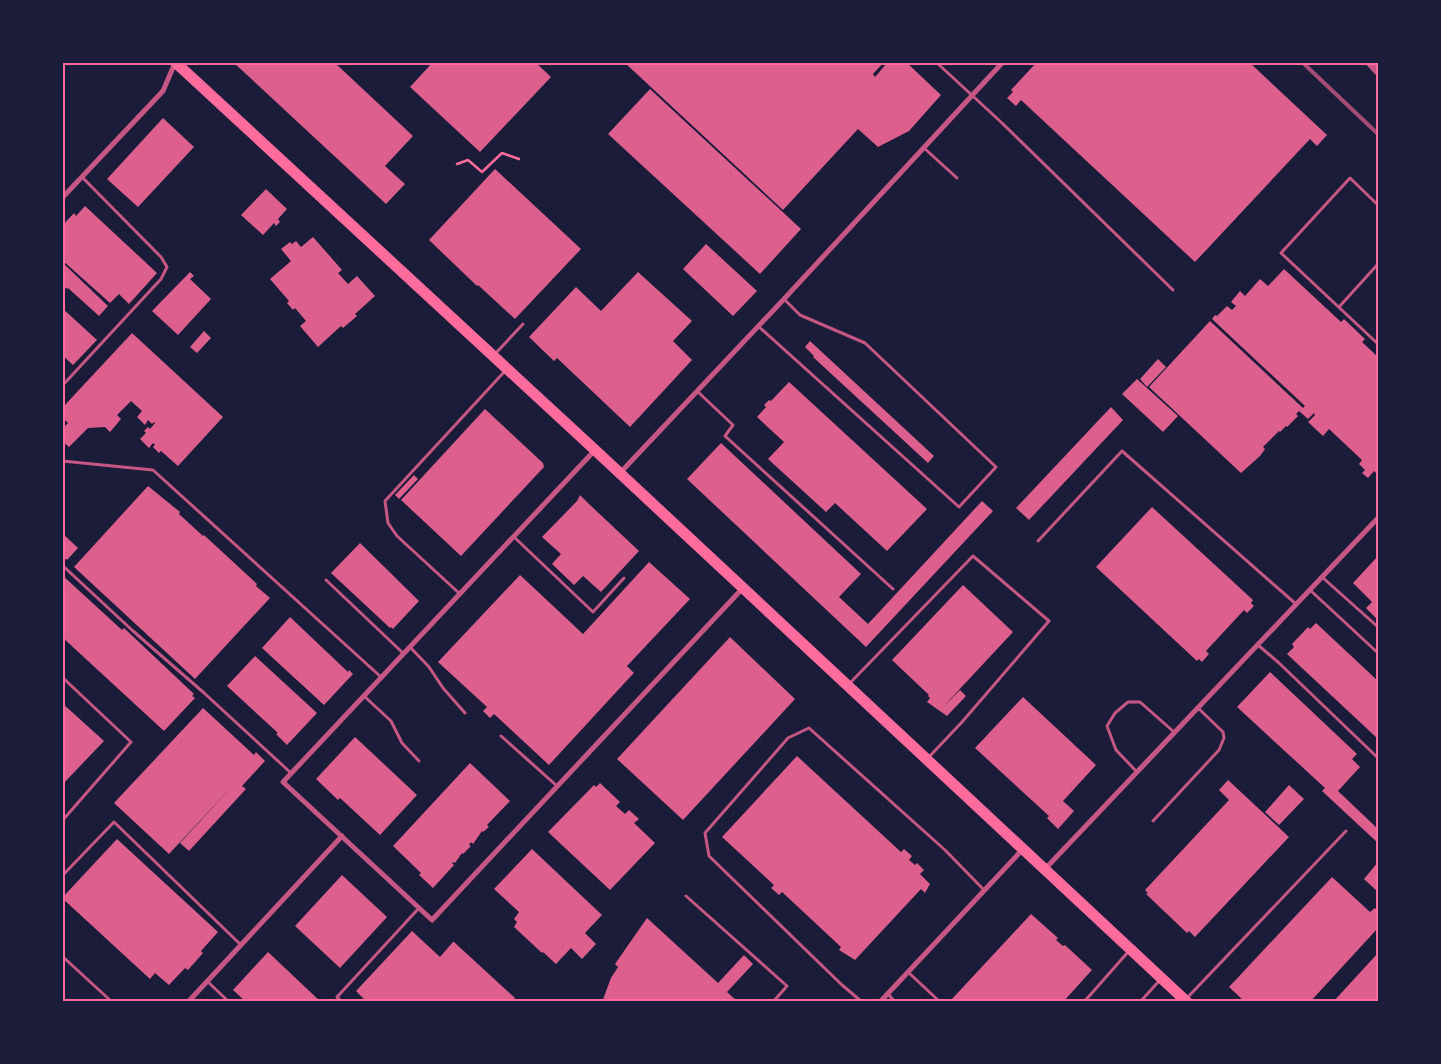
<svg xmlns="http://www.w3.org/2000/svg" width="1441" height="1064" viewBox="0 0 1441 1064" font-family="Jost,sans-serif">
<rect width="100%" height="100%" fill="#1b1b3a"/>
<!-- building -->
<g fill="#dd5f8e">
<polygon points="233,62 334,62 413,136 385,166 405,184 386,204"/>
<polygon points="433,62 535,62 551,77 480,152 410,87"/>
<polygon points="624,62 884,62 873,74 875,77 888,62 906,62 941,95 909,131 878,147 858,129 783,210"/>
<polygon points="1037,62 1249,62 1327,135 1317,146 1310,139 1195,262 1021,100 1016,106 1007,98 1013,92 1011,90"/>
<polygon points="650,89 801,229 760,274 608,134"/>
<polygon points="163,118 194,147 138,207 107,179"/>
<polygon points="495,169 581,249 515,319 478,285 477,286 429,240"/>
<polygon points="266,189 287,209 278,219 280,222 276,226 274,223 263,235 241,215"/>
<polygon points="85,206 157,273 129,304 119,294 110,303 62,260 62,226 74,213 76,216"/>
<polygon points="313,237 342,270 338,273 348,284 357,276 375,296 355,314 357,316 343,328 341,326 318,347 300,326 306,321 295,308 293,310 287,303 289,301 270,279 291,261 281,249 290,242 292,244 296,241 301,247"/>
<polygon points="706,244 757,291 733,316 683,269"/>
<polygon points="64,264 108,306 99,316 68,288 67,289 62,285"/>
<polygon points="1284,269 1341,322 1344,319 1365,339 1362,342 1378,357 1378,470 1376,473 1374,471 1368,478 1362,473 1365,470 1359,464 1362,460 1329,429 1323,436 1308,422 1315,415 1314,413 1308,419 1299,411 1296,414 1298,416 1287,427 1286,426 1280,432 1279,431 1263,447 1265,449 1260,456 1241,473 1149,387 1210,321 1303,408 1305,406 1212,319 1215,315 1217,316 1227,306 1232,310 1236,306 1231,302 1240,291 1245,296 1260,279 1268,286"/>
<polygon points="190,272 194,276 190,279 211,299 178,335 152,311"/>
<polygon points="638,272 692,321 673,341 692,360 630,427 557,358 554,361 529,337 576,287 601,311"/>
<polygon points="62,308 97,340 73,365 62,355"/>
<polygon points="204,331 211,338 197,353 190,347"/>
<polygon points="132,333 223,417 178,466 161,451 159,453 153,447 155,445 153,443 149,448 140,439 146,433 144,431 148,427 150,429 155,423 154,422 152,424 148,420 145,425 137,417 142,411 131,401 117,415 121,419 110,432 105,427 88,428 69,447 62,441 62,426 64,427 68,423 73,428 62,417 64,406"/>
<polygon points="810,341 934,456 928,463 813,357 814,356 805,347"/>
<polygon points="1158,359 1166,367 1147,387 1140,379"/>
<polygon points="1137,379 1178,416 1163,432 1122,394"/>
<polygon points="789,382 927,509 887,551 835,503 826,512 768,459 784,442 757,417 766,407 764,405 769,400 771,401"/>
<polygon points="1111,407 1123,420 1029,520 1016,508"/>
<polygon points="485,409 543,463 544,467 461,556 401,500"/>
<polygon points="721,443 861,574 839,597 868,624 982,501 993,511 866,647 687,479"/>
<polygon points="414,475 418,479 399,499 395,495"/>
<polygon points="148,486 180,512 179,514 203,536 204,535 257,584 256,586 270,598 195,679 74,567"/>
<polygon points="580,495 589,504 639,551 601,592 583,576 574,585 552,564 561,554 542,537 577,501"/>
<polygon points="1152,507 1253,600 1251,603 1254,606 1247,613 1244,610 1206,651 1209,654 1202,662 1199,659 1197,661 1096,567"/>
<polygon points="62,533 78,548 67,560 62,556"/>
<polygon points="360,543 419,601 393,629 391,627 390,628 331,573"/>
<polygon points="1378,556 1378,620 1366,608 1372,602 1353,583"/>
<polygon points="649,562 690,599 627,666 634,673 631,676 549,765 494,714 490,718 483,711 487,707 438,662 520,575 583,634"/>
<polygon points="62,575 122,630 124,628 194,694 192,696 195,698 164,731 62,637"/>
<polygon points="963,585 1013,632 943,707 960,690 966,696 947,716 927,702 930,698 928,696 929,695 892,660"/>
<polygon points="290,617 348,672 349,670 353,674 324,705 262,648"/>
<polygon points="1316,623 1378,681 1378,739 1287,654 1294,647 1292,644 1308,627 1310,629"/>
<polygon points="730,637 795,699 683,820 617,759"/>
<polygon points="255,656 317,713 287,745 276,734 278,733 227,686"/>
<polygon points="1270,672 1357,754 1352,759 1360,767 1338,791 1378,829 1378,843 1322,791 1325,788 1237,707"/>
<polygon points="1023,697 1096,765 1063,801 1074,811 1058,829 1047,818 1049,816 975,748"/>
<polygon points="62,703 104,741 62,785"/>
<polygon points="203,708 254,755 256,752 265,761 242,786 246,789 189,851 180,843 238,780 169,854 114,803"/>
<polygon points="355,737 417,795 380,835 340,798 338,800 316,779"/>
<polygon points="797,756 901,852 904,849 912,856 909,860 915,865 917,863 924,870 920,874 930,884 925,893 921,889 855,960 839,950 841,947 782,892 779,895 771,888 774,885 722,837"/>
<polygon points="470,763 510,801 487,825 489,827 483,832 482,831 473,844 471,842 469,845 471,846 463,854 462,853 455,863 453,862 452,863 454,865 433,888 419,875 421,873 393,846"/>
<polygon points="1228,780 1289,837 1195,937 1189,931 1187,933 1146,894 1148,893 1145,890 1229,800 1219,790"/>
<polygon points="600,783 620,802 616,806 625,814 629,810 639,819 634,823 655,843 610,890 548,832 594,785 596,787"/>
<polygon points="1289,785 1304,799 1279,825 1265,812"/>
<polygon points="117,839 218,932 201,951 203,953 188,970 185,968 169,985 155,973 150,979 62,898"/>
<polygon points="532,849 602,915 585,933 596,944 582,959 571,948 556,964 543,952 542,953 514,927 517,922 514,919 519,912 494,889"/>
<polygon points="1378,862 1378,892 1364,879"/>
<polygon points="342,875 387,917 340,968 295,926"/>
<polygon points="1332,877 1370,912 1375,908 1378,911 1378,928 1310,1002 1245,1002 1229,987"/>
<polygon points="1031,914 1058,938 1056,940 1063,946 1065,945 1092,970 1063,1002 954,1002 952,999"/>
<polygon points="647,918 718,983 744,955 753,964 727,992 738,1002 602,1002 611,978 618,967 615,964"/>
<polygon points="412,931 440,957 453,942 454,942 515,998 511,1002 367,1002 356,991"/>
<polygon points="268,952 321,1002 246,1002 233,990"/>
<polygon points="1378,953 1378,1002 1333,1002"/>
</g>
<g fill="none" stroke-linecap="round" stroke-linejoin="round">
<!-- path -->
<polyline stroke="#ff6b9d" stroke-width="2.5" points="457,164 468,160 482,172 502,153 519,159"/>
<!-- service -->
<g stroke="#c65784" stroke-width="3">
<polyline points="936,62 1002,123 1173,290"/>
<polyline points="924,148 957,178"/>
<polyline points="1378,205 1350,178 1281,253 1378,344"/>
<polyline points="1339,307 1378,264"/>
<polyline points="758,326 959,507 996,467 865,343 800,315 784,299"/>
<polyline points="495,354 523,324"/>
<polyline points="62,386 161,279 167,267 161,257 82,177"/>
<polyline points="697,391 733,425 725,436 893,589"/>
<polyline points="62,461 153,470 381,677"/>
<polyline points="514,537 593,612 624,578"/>
<polyline points="1038,541 1122,451 1296,604"/>
<polyline points="62,565 133,631 203,692 291,773"/>
<polyline points="1322,577 1378,627"/>
<polyline points="326,580 404,654"/>
<polyline points="1310,590 1378,653"/>
<polyline points="460,594 397,536 388,523 385,501 505,371"/>
<polyline points="1258,645 1279,663 1378,758"/>
<polyline points="410,647 429,667 443,688 465,713"/>
<polyline points="62,677 131,742 62,821"/>
<polyline points="850,683 973,556 1049,621 962,722 929,757"/>
<polyline points="364,696 391,721 402,743 419,761"/>
<polyline points="501,736 557,786"/>
<polyline points="1137,772 1116,750 1107,726 1115,713 1128,702 1140,702 1174,732"/>
<polyline points="1153,821 1219,750 1224,738 1223,732 1198,708"/>
<polyline points="62,876 114,822 241,945"/>
<polyline points="686,896 787,986 773,1002"/>
<polyline points="62,956 112,1002"/>
<polyline points="908,972 940,1002"/>
<polyline points="208,982 229,1002"/>
<polyline points="888,994 895,1002"/>
<polyline points="1187,998 1346,831"/>
<polyline points="342,1002 337,997 419,908"/>
<polyline points="862,1002 842,985 709,856 705,833 788,738 809,728 945,850 984,890"/>
<polyline points="1084,1002 1128,952"/>
<polyline points="1140,1002 1160,980"/>
</g>
<!-- minor -->
<g stroke="#c65784" stroke-width="5">
<polyline points="62,198 163,91 175,63"/>
<polyline points="595,450 283,782 432,920 742,589"/>
<polyline points="620,473 784,299 1003,62"/>
<polyline points="1045,869 1378,518"/>
<polyline points="188,1002 342,836"/>
<polyline points="880,1002 1023,849"/>
</g>
<!-- tertiary -->
<polyline stroke="#c65784" stroke-width="9" points="1370,62 1378,71"/>
<!-- primary -->
<polyline stroke="#ff6b9d" stroke-width="11" points="175,62 595,450 1187,1002"/>
<!-- rail -->
<polyline stroke="#a44b75" stroke-width="4" points="1302,62 1378,134"/>
</g>
<!-- border -->
<rect width="1441" height="1064" fill="none" stroke="#1b1b3a" stroke-width="128"/>
<rect x="64" y="64" width="1313" height="936" fill="none" stroke="#ff6b9d" stroke-width="2"/>
</svg>
